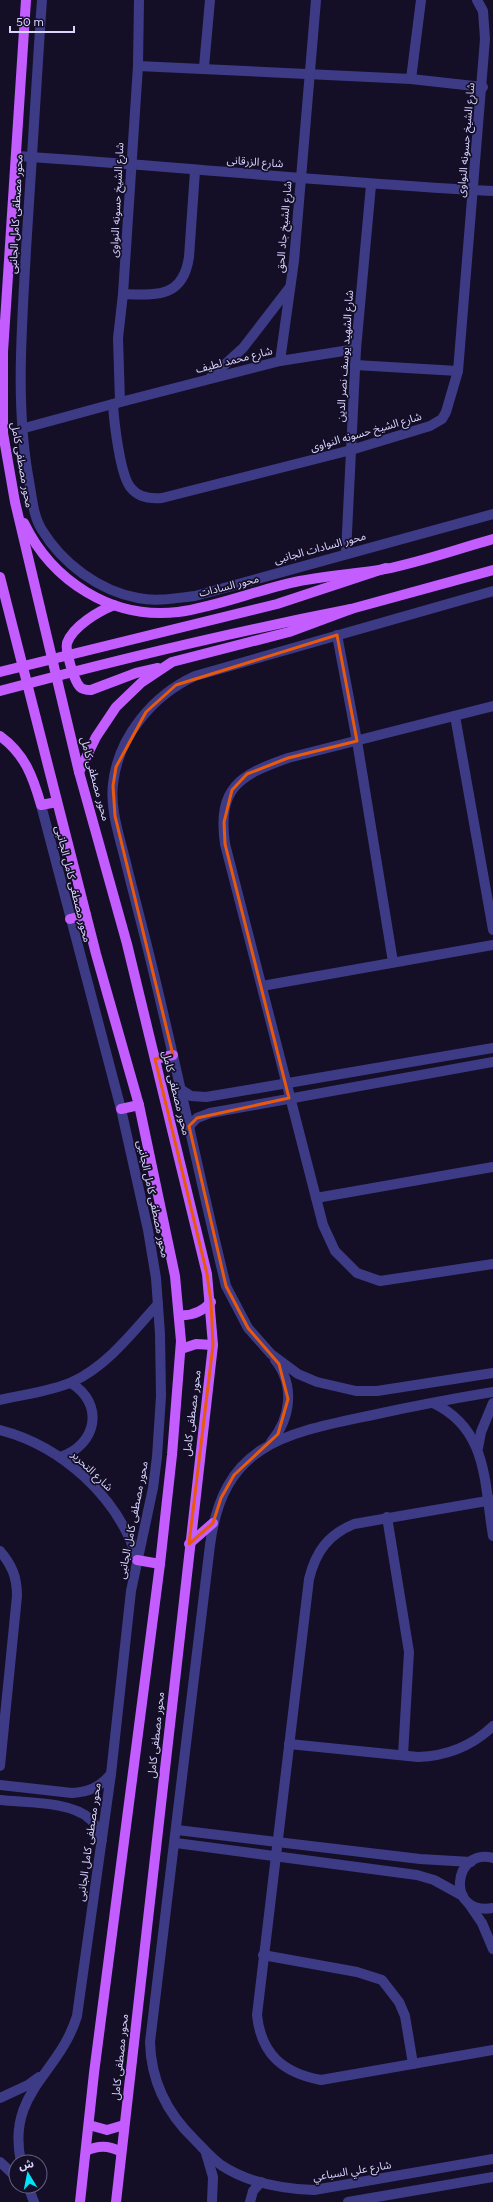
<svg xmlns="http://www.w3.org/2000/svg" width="493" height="2202" viewBox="0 0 493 2202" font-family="Figtree,'Noto Sans Arabic',sans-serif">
<rect width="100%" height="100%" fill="#140f27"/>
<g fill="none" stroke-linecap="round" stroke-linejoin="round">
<!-- minor -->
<g stroke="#3e3b86" stroke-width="10">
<path d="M42 0C36 83 31 166 26 250 22 327 15 405 29 481 32 497 33 516 42 530 62 563 99 591 138 598 157 602 176 598 195 596L493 514"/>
<polyline points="138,66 411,79 483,87"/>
<polyline points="204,67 210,0"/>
<polyline points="411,79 421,0"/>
<path d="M16 156C175 166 334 183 493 191"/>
<path d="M123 294C157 295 183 298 189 257L195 171"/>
<path d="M356 349 280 361 113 404C114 421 120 476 131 488 138 497 151 499 162 498L351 450 430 426 442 419 446 412 458 371 485 39 483 11 477 0"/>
<polyline points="280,361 294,261 316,0"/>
<polyline points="355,365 458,371"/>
<polyline points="211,377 243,348 290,287"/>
<polyline points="21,429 120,402 118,338 123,294 138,66 139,0"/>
<polyline points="346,553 356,349 371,185"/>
<path d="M493 591 195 676C153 695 118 737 113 784 110 809 119 835 125 859 133 892 142 925 150 958 177 1067 199 1177 226 1286L248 1328 271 1354 298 1374 317 1382 356 1391H377L493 1373"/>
<polyline points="337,635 357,741 393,962"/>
<path d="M493 706 288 758C240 775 217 787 225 844L323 1225 335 1251 357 1273 380 1281 493 1264"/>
<polyline points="455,716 493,930"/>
<polyline points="262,986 493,945"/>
<polyline points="180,1089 191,1096 206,1097 493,1048"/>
<polyline points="189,1126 197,1118 210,1113 493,1062"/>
<polyline points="316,1198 493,1167"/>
<path d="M493 1392C451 1399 409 1407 368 1416 282 1434 223 1445 210 1545L150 2042C151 2081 166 2112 194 2139 203 2148 210 2157 221 2165 248 2183 283 2189 314 2190L493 2159"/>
<path d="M0 1400C21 1395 53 1391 72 1382 107 1366 133 1332 158 1304"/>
<path d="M433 1403C488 1429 484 1482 493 1536"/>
<path d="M0 1430C62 1446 118 1497 137 1558"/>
<path d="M271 1442C291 1418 295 1385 275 1360"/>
<polyline points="478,1448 481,1432 493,1403"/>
<path d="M60 1457C97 1445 105 1404 71 1383"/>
<path d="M493 1500 354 1524C328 1535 316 1551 309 1579L257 2015C261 2054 283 2073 321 2080L493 2050"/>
<polyline points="387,1517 409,1652 403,1755"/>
<path d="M0 1551C12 1565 17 1577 17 1596L0 1766"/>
<path d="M289 1744 418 1757C447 1756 471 1747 493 1726"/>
<path d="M0 1785 72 1793C89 1792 100 1787 111 1774"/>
<path d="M0 1800C25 1803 71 1801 90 1819 96 1824 99 1832 102 1840"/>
<polyline points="177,1830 420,1859 471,1862"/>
<polyline points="176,1843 417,1875 434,1880 463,1896"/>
<path d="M493 1858C453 1847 445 1916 493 1908"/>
<polyline points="469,1904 482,1923 493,1949"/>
<polyline points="263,1955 357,1972 382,1980 399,2002 405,2016 413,2064"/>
<polyline points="0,2098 28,2085 39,2077"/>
<polyline points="206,2153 213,2177 212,2202"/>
<polyline points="0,2162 16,2177"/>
<path d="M21 2162C6 2092 59 2075 77 2016L111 1774 131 1591 153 1488 157 1457 161 1396 160 1334 156 1278 148 1230 121 1109 41 805"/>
<polyline points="28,2186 34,2202"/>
<polyline points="250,2202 253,2191 261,2182"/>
<polyline points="348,2202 493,2177"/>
</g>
<!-- major -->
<g stroke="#c45dff" stroke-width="10">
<polyline points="26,0 3,352 3,433 15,502 79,772 127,944 207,1274 213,1345 116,2202"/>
<path d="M24 523C52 581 112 620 178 612 216 607 257 590 295 582 325 576 355 574 385 569 421 562 457 549 493 539"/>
<polyline points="0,577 96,954 139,1105 175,1276 181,1341 172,1455 160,1564 94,2073 80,2202"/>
<path d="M114 605C99 611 73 626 67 643 65 650 74 681 80 687 83 690 87 690 91 690L136 673 158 668"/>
<path d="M0 736C25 754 33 777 41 805L57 802"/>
<polyline points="79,772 96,737 116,707 142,682 172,662 289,632 351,609 493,570"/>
<polyline points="70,919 86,915"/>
<polyline points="155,1059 173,1055"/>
<polyline points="121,1109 139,1105"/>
<path d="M180 1315C192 1316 202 1312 211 1302"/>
<polyline points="181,1349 196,1344 213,1345"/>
<polyline points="189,1544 213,1523"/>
<polyline points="137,1560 160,1564"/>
<polyline points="89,2125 107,2130 124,2125"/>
<path d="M86 2151C98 2145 109 2145 121 2152"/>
</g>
<!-- major-bridge -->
<g stroke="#c45dff" stroke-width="10">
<polyline points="0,672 277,604 386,568"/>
<path d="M0 691C116 660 233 632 351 609"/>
</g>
</g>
<!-- marked area -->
<path fill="none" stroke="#e8590c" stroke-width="3" stroke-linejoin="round" d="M337 635 357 741 288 758 247 774 232 790 224 822 225 844 289 1098 197 1118 189 1126 226 1286 248 1328 279 1364 288 1399 278 1434 234 1475 221 1498 213 1523 189 1544 213 1345 211 1302 207 1274 155 1059 173 1055 115 816 113 786 116 767 146 712 176 685Z"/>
<g text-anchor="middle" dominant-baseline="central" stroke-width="3.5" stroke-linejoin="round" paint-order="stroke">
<!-- street labels -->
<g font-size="11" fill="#dad5ff" stroke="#140f27">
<text transform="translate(466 140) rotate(-85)">شارع الشيخ حسونه النواوى</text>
<text transform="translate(255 162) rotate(4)">شارع الزرقانى</text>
<text transform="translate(117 200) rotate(-87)">شارع الشيخ حسونه النواوى</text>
<text transform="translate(16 214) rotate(-87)">محور مصطفى كامل الجانبى</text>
<text transform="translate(284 227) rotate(-85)">شارع الشيخ جاد الحق</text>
<text transform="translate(345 356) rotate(-86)">شارع الشهيد يوسف نصر الدين</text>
<text transform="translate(234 360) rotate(-14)">شارع محمد لطيف</text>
<text transform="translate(366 432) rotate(-16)">شارع الشيخ حسونه النواوى</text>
<text transform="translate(22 465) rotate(80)">محور مصطفى كامل</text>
<text transform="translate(320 548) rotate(-15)">محور السادات الجانبى</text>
<text transform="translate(229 586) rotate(-14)">محور السادات</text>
<text transform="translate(95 779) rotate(75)">محور مصطفى كامل</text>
<text transform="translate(73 884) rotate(76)">محور مصطفى كامل الجانبى</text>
<text transform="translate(176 1093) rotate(76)">محور مصطفى كامل</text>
<text transform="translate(153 1199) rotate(78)">محور مصطفى كامل الجانبى</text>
<text transform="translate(192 1413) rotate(-83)">محور مصطفى كامل</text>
<text transform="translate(92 1471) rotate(44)">شارع التحرير</text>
<text transform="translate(133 1520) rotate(-79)">محور مصطفى كامل الجانبى</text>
<text transform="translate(156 1735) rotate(-84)">محور مصطفى كامل</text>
<text transform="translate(89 1842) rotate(-82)">محور مصطفى كامل الجانبى</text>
<text transform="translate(120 2057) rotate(-84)">محور مصطفى كامل</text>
<text transform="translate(352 2171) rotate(-9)">شارع علي السباعي</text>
</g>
</g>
<!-- north arrow -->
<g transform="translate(28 2174) rotate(350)"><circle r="19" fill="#140f27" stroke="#635e7d"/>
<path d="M0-3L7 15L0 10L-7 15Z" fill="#02e3fe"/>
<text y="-6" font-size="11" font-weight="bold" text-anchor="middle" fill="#dad5ff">ش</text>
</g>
<!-- scale -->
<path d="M10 26v6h64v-6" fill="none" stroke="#dad5ff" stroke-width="2"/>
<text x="16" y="26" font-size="12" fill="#dad5ff" stroke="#140f27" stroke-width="3" paint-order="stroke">50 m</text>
</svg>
